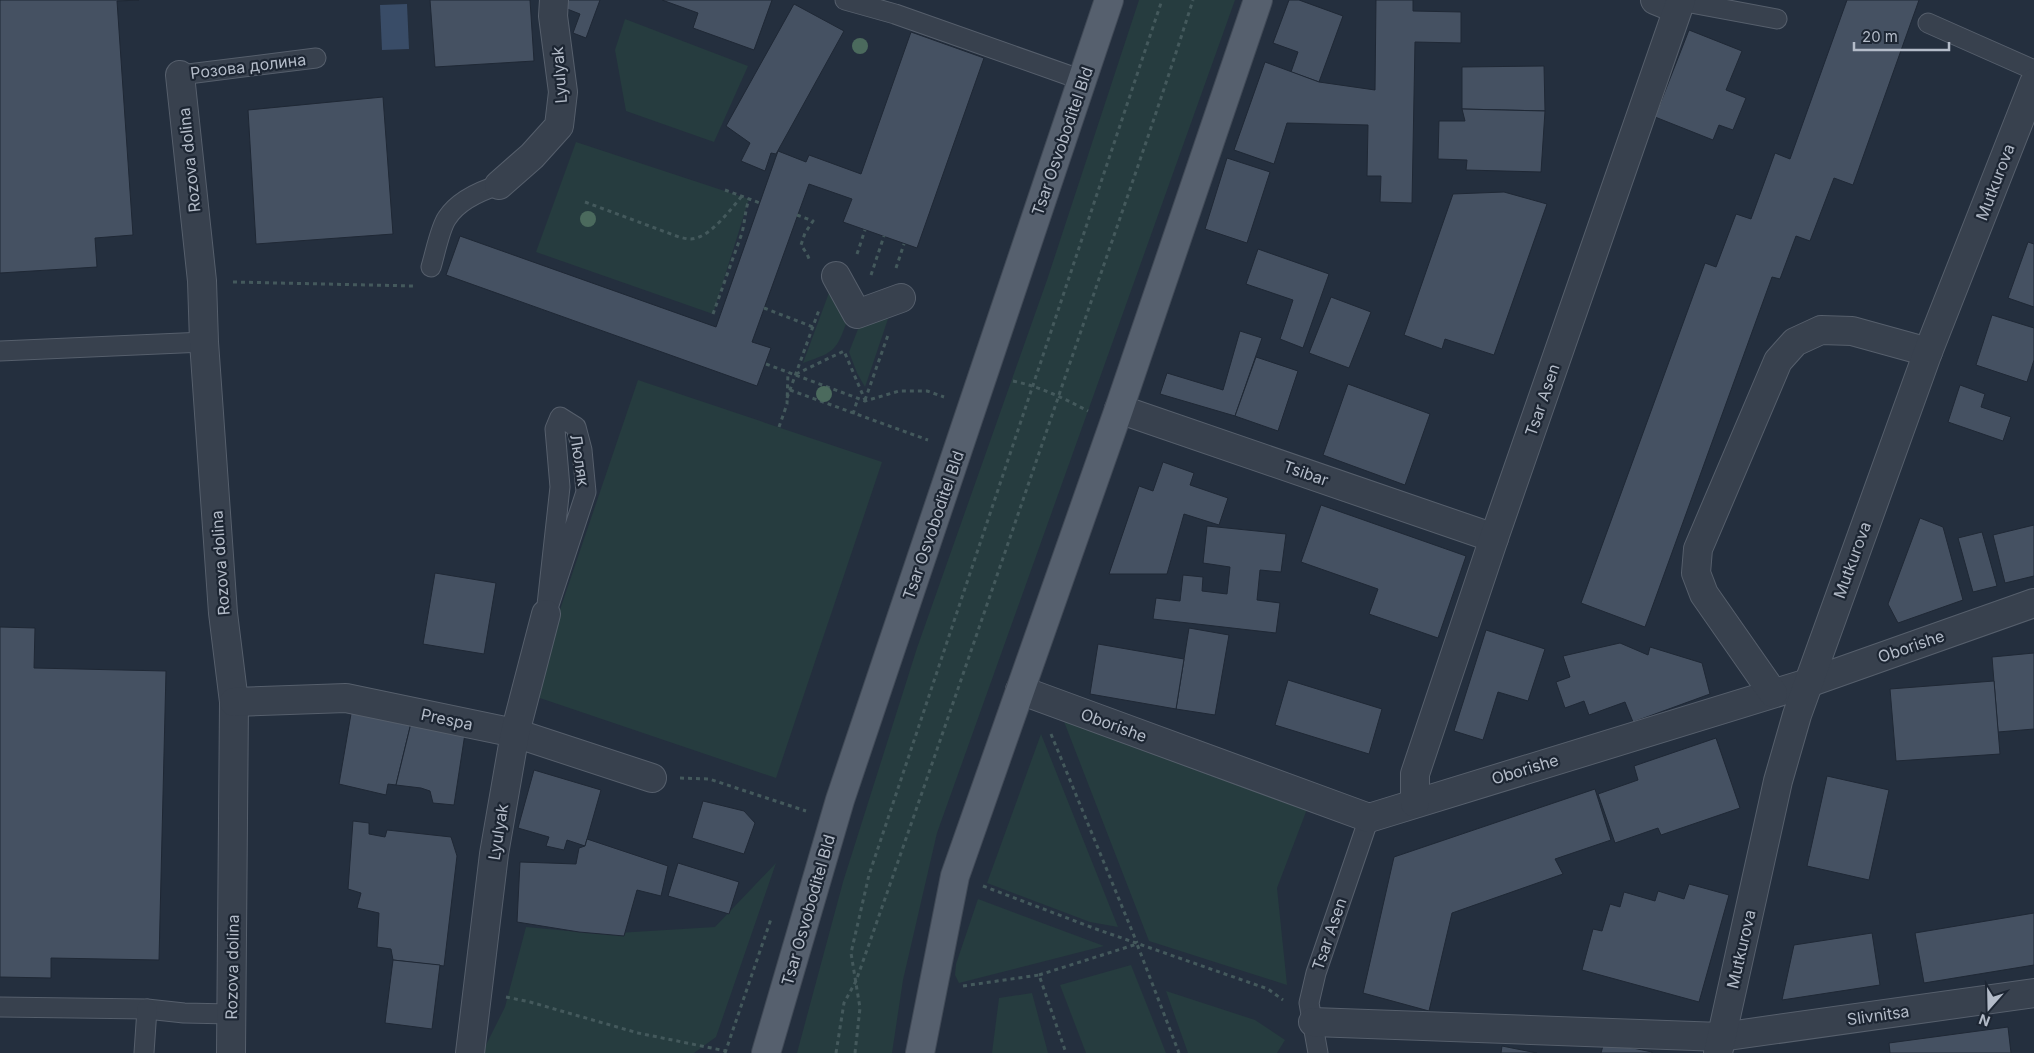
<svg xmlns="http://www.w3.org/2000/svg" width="2034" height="1053" viewBox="0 0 2034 1053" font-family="Inter,sans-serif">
<rect width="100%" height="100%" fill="#242f3e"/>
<!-- green -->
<g fill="#263c3f">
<polygon points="1139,0 1235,0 937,833 903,980 892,1053 797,1053 843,882 917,648 1047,280"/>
<polygon points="625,19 748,66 714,142 626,111 615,50"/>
<polygon points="576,142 749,199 713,314 536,252"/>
<path d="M830 290 849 316C836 350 838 351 803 363Z"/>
<polygon points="892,307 865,387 857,373 849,352 862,319"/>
<polygon points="638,380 882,462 776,778 531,695"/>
<polygon points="1058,706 1312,796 1277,888 1287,985 1149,941"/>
<polygon points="1041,734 1118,927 1090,922 987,883"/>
<polygon points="776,863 716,1037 694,1053 482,1053 505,1007 526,927 601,934 715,927"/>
<polygon points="978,899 1104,946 959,983 955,975 956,964"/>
<polygon points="1131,965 1166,1053 1086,1053 1060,985"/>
<polygon points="1166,991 1255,1020 1285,1040 1277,1053 1188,1053"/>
<polygon points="1032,993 1048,1053 992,1053 999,998"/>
</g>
<!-- water -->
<polygon fill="#394c67" points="407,4 409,49 382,50 380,5"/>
<!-- building -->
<g fill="#455162" stroke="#1f2835">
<polygon points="0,0 139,0 117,1 133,235 95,238 97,267 0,273"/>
<polygon points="430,0 530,0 534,61 435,67"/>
<polygon points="565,0 600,0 586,38 573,33 580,14 562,7"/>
<polygon points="662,0 772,0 754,50 693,28 698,13"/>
<polygon points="1289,0 1299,0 1343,16 1319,82 1291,72 1298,52 1273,43"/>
<polygon points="1376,0 1413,0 1413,11 1461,12 1461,43 1415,42 1412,203 1380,202 1381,176 1367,176 1368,125 1287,123 1274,164 1234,150 1265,62 1319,82 1375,90"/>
<polygon points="1847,0 1919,0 1853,185 1834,178 1810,241 1796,236 1780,279 1772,277 1645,627 1581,603 1705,263 1716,267 1736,214 1751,219 1775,153 1790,159"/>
<polygon points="794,4 844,31 776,154 771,153 765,171 741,161 750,143 726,126"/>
<polygon points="1689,30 1742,51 1726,90 1746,98 1733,130 1719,125 1713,140 1655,117"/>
<polygon points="911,32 984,58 917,248 843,222 852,199 809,184 752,342 771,348 757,386 446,275 460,236 716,327 778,151 806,162 809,155 861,174"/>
<polygon points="1544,66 1545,111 1462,109 1462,67"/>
<polygon points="383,97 393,234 256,244 248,110"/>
<polygon points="1462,109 1545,111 1541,172 1466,170 1467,160 1438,159 1439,121 1465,121"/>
<polygon points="1227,158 1270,172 1247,243 1205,229"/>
<polygon points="1504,192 1547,204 1494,355 1445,339 1442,349 1404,335 1453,194"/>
<polygon points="2028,242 2034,244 2034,307 2008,298"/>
<polygon points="1258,249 1329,274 1303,348 1280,339 1293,300 1246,284"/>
<polygon points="1331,297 1371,312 1349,368 1309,353"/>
<polygon points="1992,315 2034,328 2034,360 2027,382 1976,365"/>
<polygon points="1240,331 1262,338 1235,416 1160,394 1167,373 1223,390"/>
<polygon points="1256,357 1298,371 1278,431 1235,416"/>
<polygon points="1348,384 1430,414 1405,485 1323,455"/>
<polygon points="1960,385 1985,394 1981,407 2011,417 2003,441 1948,422"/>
<polygon points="1163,462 1194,473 1190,485 1228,498 1219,525 1184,514 1167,574 1109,574 1139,486 1153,491"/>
<polygon points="1321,505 1466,556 1438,638 1369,614 1378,589 1301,562"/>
<polygon points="1920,518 1943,527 1963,600 1898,623 1888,604"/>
<polygon points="2034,525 2034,576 2005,583 1993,535"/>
<polygon points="1207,526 1286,534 1281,572 1260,570 1257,600 1280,603 1276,633 1153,619 1156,598 1180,601 1183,575 1203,577 1202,591 1227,594 1230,567 1203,563"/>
<polygon points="1982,532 1997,586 1973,592 1958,538"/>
<polygon points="435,573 496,583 484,654 423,644"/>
<polygon points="0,627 35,628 34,668 166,671 159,960 51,958 51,978 0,977"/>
<polygon points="1189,628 1229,635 1215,715 1176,709"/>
<polygon points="1486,630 1545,649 1528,701 1498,692 1483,740 1454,731"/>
<polygon points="1620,643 1648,655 1650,647 1702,663 1710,694 1633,722 1625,702 1589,715 1584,701 1565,708 1556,682 1570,677 1563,656"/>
<polygon points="1098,644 1184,659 1176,709 1090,694"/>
<polygon points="2034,653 2034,729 1998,732 1992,657"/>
<polygon points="1288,680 1382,709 1369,754 1275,725"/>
<polygon points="1994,681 2000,754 1896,761 1890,689"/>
<polygon points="352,708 412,719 396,785 388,784 386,795 339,784"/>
<polygon points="412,719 466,727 454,805 433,803 430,791 421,788 396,785"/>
<polygon points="1716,738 1740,808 1661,835 1658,828 1615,843 1598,794 1638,780 1634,766"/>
<polygon points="534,770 601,790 585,846 567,840 564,850 546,846 549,837 518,828"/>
<polygon points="1827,776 1889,790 1869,880 1807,866"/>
<polygon points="1595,789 1611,840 1555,859 1563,874 1452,913 1429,1011 1363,993 1394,857"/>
<polygon points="703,801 744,811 755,823 744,854 692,838"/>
<polygon points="353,821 369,823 369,834 385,837 387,830 451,837 457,856 444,966 393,960 391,949 377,947 379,913 357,908 361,893 348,889"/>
<polygon points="587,839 668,866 661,896 637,890 624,936 579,932 517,922 520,862 576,864 579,848 585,846"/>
<polygon points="678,863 739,882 729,914 668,896"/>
<polygon points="1689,884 1729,895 1699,1002 1582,970 1593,929 1602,931 1610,904 1620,907 1624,892 1655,901 1658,891 1684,899"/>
<polygon points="2034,913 2034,965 1924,983 1915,933"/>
<polygon points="1872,933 1880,985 1782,1000 1794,945"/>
<polygon points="393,960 440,965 432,1029 385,1023"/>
<polygon points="2008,1027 2011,1053 1890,1053 1889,1043"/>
<polygon points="1604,1042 1652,1052 1652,1053 1601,1053"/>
<polygon points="1502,1046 1537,1053 1501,1053"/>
</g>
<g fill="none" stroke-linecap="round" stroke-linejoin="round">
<defs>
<g id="service">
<polyline points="845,0 895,14 1082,80"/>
<polyline points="1680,1 1777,19"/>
<polyline points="1928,23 2034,70"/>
<polyline points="180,75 316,58"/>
<path d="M431 267C435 254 440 228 447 218 458 201 480 191 499 185"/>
<polyline points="0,351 204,342"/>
<polygon points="560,417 576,427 582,450 586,492 546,614 560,487 555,429"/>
<polyline points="0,1007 147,1009 184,1013 231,1014"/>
<polyline points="144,1053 147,1009"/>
<polyline points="1318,1053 1309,1003 1316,973 1369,818"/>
</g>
<polyline id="pedestrian" points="836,276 857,314 901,298"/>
<g id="minor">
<polyline points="1655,0 1677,9"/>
<polyline points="180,75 202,281 204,342 223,613 234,702 231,1053"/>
<polyline points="499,185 532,156 559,126 563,92 553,16 554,0"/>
<polyline points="1119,409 1494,538"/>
<polyline points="1020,690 1369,818 1808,683 2034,603"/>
<polyline points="1773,693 1704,594 1696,573 1698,549 1778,361 1795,342 1821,330 1852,331 1928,352"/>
<polyline points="234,702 346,698 515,733 652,778"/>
<polyline points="1415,803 1415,774 1494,538 1681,0"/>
<polyline points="1313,1022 1721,1037 2034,993"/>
<polyline points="470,1053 494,854 515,733 546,614"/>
<polyline points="1718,1053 1778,781 1797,715 1928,352 2034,83"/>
</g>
<g id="primary">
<polyline points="766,1053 840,800 1109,0"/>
<polyline points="920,1053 955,876 1119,409 1258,0"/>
</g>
</defs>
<!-- service casing -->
<use href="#service" stroke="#565f6c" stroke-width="21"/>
<!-- pedestrian casing -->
<use href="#pedestrian" stroke="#565f6c" stroke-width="30"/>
<!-- minor casing -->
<use href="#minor" stroke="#565f6c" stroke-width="30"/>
<!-- primary casing -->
<use href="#primary" stroke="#414a57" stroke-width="30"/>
<!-- path -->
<g stroke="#44595c" stroke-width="3" stroke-dasharray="4 4" stroke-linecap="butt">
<polyline points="725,190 760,203"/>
<path d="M585 202 679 237C683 238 687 239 691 239 710 238 730 210 742 196"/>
<polyline points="797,215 813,221 805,233 801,245 807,254 810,261"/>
<polyline points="857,254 865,230"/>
<polyline points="896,268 904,244"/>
<polyline points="871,275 884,236"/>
<polyline points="233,282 414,286"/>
<polyline points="764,308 813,327"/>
<path d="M713 314 742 233C745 221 745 211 749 199"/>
<polyline points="766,364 865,401 899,391 927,391 944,397"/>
<polyline points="796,374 844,351 865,400"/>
<path d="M1013 381C1041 387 1063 398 1088 411"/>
<polyline points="790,390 928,440"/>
<polyline points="787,398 819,310"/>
<polyline points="865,400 888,335"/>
<polyline points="853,414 858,398"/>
<polyline points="779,427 787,404 788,372"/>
<polyline points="1051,734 1137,943"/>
<polyline points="680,778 709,779 806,811"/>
<polyline points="983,886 1096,929 1268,989 1283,1000"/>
<polyline points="1039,975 1137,944 1179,1053"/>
<polyline points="963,986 1039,975 1066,1053"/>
<polyline points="506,997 530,1002 638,1033 726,1051"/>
<polyline points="725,1053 771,919"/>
<path d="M836 1053 844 1003 856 981C925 786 992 590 1059 395 1104 263 1151 132 1193 0"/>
<polyline points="855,1053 860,1008 851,953 869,875 1162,0"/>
</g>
<!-- service -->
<use href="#service" stroke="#38414e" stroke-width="19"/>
<!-- pedestrian -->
<use href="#pedestrian" stroke="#38414e" stroke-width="28"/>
<!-- minor -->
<use href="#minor" stroke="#38414e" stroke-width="28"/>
<!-- primary -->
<use href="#primary" stroke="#56606e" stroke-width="28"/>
</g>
<!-- trees -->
<g fill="#4b6a5d">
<circle cx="860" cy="46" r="8"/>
<circle cx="588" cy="219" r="8"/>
<circle cx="824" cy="394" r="8"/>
</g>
<g text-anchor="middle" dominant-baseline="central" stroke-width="4.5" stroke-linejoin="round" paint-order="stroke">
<!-- street labels -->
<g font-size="16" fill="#b4bcc9" stroke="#1d2633">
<text transform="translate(248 66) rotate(-7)">Розова долина</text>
<text transform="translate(559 75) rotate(-94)">Lyulyak</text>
<text transform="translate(1062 141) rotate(-71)">Tsar Osvoboditel Bld</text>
<text transform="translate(189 160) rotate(-96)">Rozova dolina</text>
<text transform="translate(1995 182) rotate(-69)">Mutkurova</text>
<text transform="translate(1542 400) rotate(-71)">Tsar Asen</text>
<text transform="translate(580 460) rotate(81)">Люляк</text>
<text transform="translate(1306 473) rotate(19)">Tsibar</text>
<text transform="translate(933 525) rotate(-71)">Tsar Osvoboditel Bld</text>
<text transform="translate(1852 560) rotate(-70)">Mutkurova</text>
<text transform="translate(220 563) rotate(-94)">Rozova dolina</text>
<text transform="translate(1911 646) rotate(-19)">Oborishe</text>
<text transform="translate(447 719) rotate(12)">Prespa</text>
<text transform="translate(1114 725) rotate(20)">Oborishe</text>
<text transform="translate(1525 769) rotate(-17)">Oborishe</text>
<text transform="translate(498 832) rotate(-81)">Lyulyak</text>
<text transform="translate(808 910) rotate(-74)">Tsar Osvoboditel Bld</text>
<text transform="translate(1329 934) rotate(-71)">Tsar Asen</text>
<text transform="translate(1741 949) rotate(-77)">Mutkurova</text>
<text transform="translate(232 967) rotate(-89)">Rozova dolina</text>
<text transform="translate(1878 1015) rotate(-8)">Slivnitsa</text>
</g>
</g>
<!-- north arrow -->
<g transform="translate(1989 1008) rotate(200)" stroke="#1d2633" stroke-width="4" paint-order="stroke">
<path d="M0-4L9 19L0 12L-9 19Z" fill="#b4bcc9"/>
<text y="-8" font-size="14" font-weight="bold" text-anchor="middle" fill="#b4bcc9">N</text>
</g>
<!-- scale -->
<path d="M1854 42v8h95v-8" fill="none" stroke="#b4bcc9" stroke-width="2.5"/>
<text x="1862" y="42" font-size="15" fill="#b4bcc9" stroke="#1d2633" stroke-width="4" paint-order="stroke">20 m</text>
</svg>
